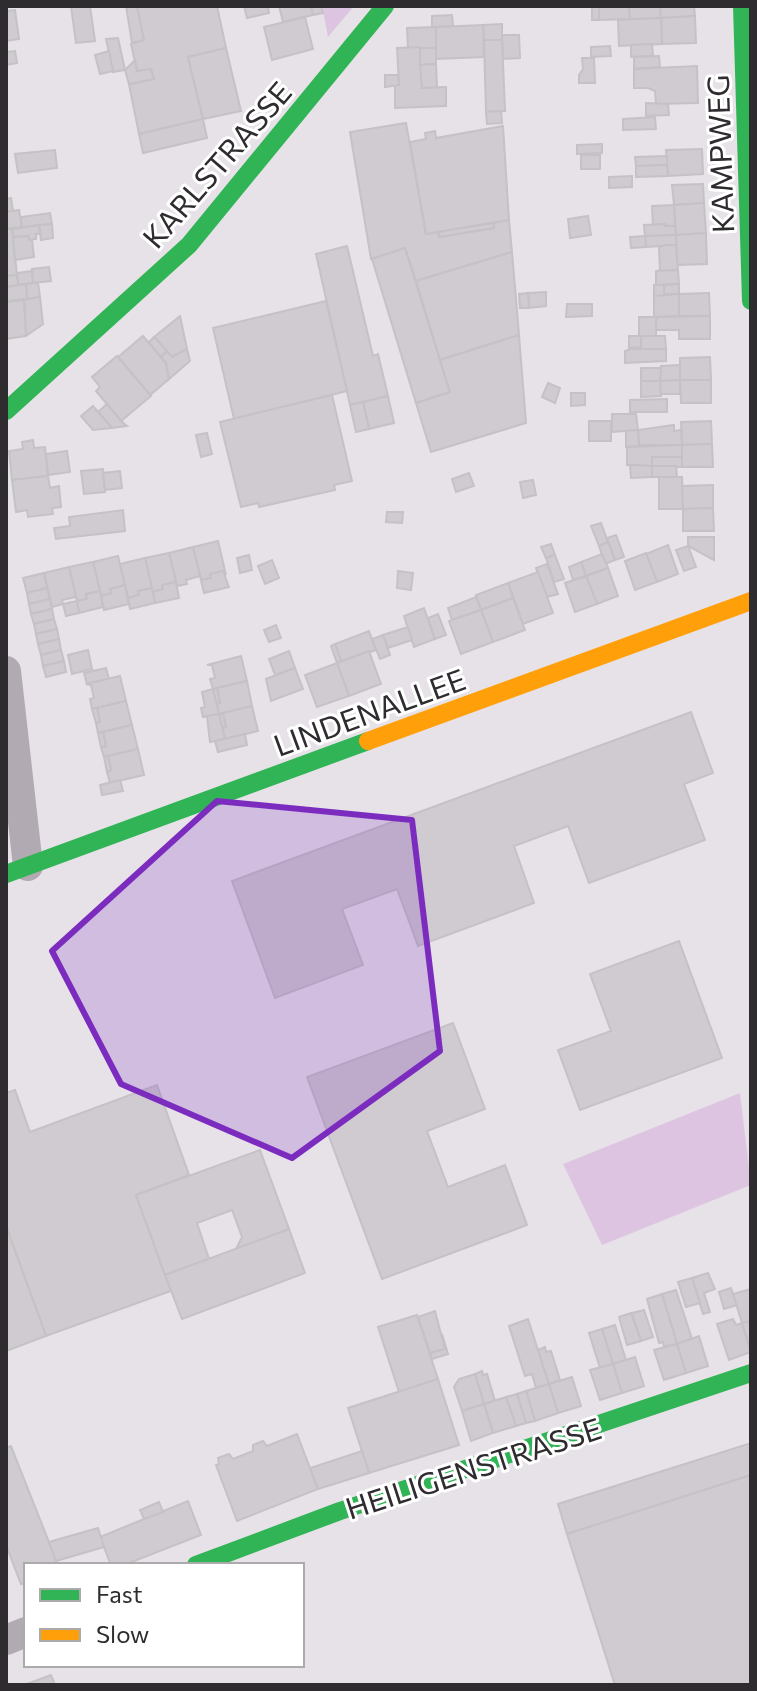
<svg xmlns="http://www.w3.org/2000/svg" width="757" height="1691" viewBox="0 0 757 1691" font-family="Commissioner,sans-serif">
<rect width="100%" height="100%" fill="#e7e2e8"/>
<!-- green -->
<g fill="#ddc5e2">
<polygon points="322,6 354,6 328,37"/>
<polygon points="740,1093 751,1185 602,1245 563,1164"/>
</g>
<!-- building -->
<g fill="#cfcbd0" stroke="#c5c1c6" stroke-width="2">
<polygon points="71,6 90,6 95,41 76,43"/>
<polygon points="126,6 137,6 144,40 132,43"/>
<polygon points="137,6 217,6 226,48 188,57 203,119 139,134 129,84 154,79 151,69 137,71 131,44 144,40"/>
<polygon points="244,6 268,6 269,13 247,18"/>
<polygon points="279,6 311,6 313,15 283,22"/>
<polygon points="311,6 321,6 323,13 313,15"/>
<polygon points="629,6 630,19 599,20 599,7"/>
<polygon points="629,6 660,7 661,18 630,19"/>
<polygon points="660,6 694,6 695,16 661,18"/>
<rect x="592" y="7" width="7" height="13"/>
<polygon points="15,10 19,39 6,41 6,11"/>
<polygon points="452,15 453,26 432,27 432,16"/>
<polygon points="695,16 696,43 662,44 661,18"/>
<polygon points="305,17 313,49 272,60 264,27"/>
<polygon points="661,18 662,44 619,46 618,20"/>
<polygon points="502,24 502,40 484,40 483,25"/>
<polygon points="483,25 484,57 436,59 436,27"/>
<polygon points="436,27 436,48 408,48 407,28"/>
<polygon points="502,35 519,35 520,58 503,59"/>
<polygon points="118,38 125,70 113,72 106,39"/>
<polygon points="484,40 502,40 505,111 486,112"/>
<polygon points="652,44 653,56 631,57 631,45"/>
<polygon points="610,46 611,56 591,57 591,47"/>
<polygon points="420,47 422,88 446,87 446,106 395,108 395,85 399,85 397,48"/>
<polygon points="226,48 241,111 203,119 188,57"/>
<polygon points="420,48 436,48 436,64 420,65"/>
<polygon points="15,51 17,63 6,65 6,52"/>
<polygon points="109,51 113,71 100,74 95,55"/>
<polygon points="659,56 660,67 634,69 634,57"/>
<polygon points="582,58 594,58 595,83 579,83 579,75 583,69"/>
<polygon points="135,60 137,71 151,69 154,79 129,84 125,70"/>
<polygon points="436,64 437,87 422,88 420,65"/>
<polygon points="697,66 698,103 656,104 655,91 648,88 634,88 634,69"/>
<polygon points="385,75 398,75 399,85 385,87"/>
<polygon points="646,103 668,104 669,115 646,116"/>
<polygon points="501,111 502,123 487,124 486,112"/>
<polygon points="655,117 656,129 623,130 623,119"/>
<polygon points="203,119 207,138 143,153 139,134"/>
<polygon points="406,123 426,234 438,232 439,237 494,228 493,223 509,220 512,252 416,281 405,248 371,259 350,132"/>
<polygon points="503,126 509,220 426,234 410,142 426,139 425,133 435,131 436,138"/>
<polygon points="602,144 602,153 577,154 577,145"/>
<polygon points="702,149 703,174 668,176 666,150"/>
<polygon points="55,150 57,168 18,173 15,154"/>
<rect x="581" y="155" width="19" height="14"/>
<polygon points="667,156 667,165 636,166 635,157"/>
<polygon points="667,165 668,176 636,177 636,166"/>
<polygon points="632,176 632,187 609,188 609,177"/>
<polygon points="703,184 704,203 674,205 672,185"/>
<polygon points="11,198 13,211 6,212 6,199"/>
<polygon points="704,203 706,233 676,235 674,205"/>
<polygon points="674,205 675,226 653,225 652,206"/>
<polygon points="19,210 22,227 7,229 6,212"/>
<polygon points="50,213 52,224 22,227 21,217"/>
<polygon points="588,216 591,235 570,238 568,219"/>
<polygon points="493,223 494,228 439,237 438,232"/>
<polygon points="52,224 53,238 41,240 39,225"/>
<polygon points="665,224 665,226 675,226 676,235 645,236 644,225"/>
<polygon points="39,225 40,234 36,234 36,239 29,240 28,236 13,237 12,229"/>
<polygon points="6,229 12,229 17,275 6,276"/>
<polygon points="706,233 707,264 677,265 676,235"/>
<polygon points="676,235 676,245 646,247 645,236"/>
<polygon points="28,236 29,240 32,240 34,257 15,260 13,237"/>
<polygon points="645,236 646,247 631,248 630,237"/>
<polygon points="666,245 676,245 678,270 660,271 659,247"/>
<polygon points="347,246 373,356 378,354 388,396 350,405 316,254"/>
<polygon points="405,248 450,392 416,403 372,259"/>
<polygon points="512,252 519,335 440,360 416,281"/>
<polygon points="49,267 51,281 33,283 32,269"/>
<polygon points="678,270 679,284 656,285 656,271"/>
<polygon points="32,271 33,283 18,285 17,273"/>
<polygon points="17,275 18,285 6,287 6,276"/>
<polygon points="33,283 38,283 40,297 27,299 26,284"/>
<polygon points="26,284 27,299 6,301 6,287"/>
<polygon points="679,284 679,294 664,294 664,285"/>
<rect x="654" y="285" width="10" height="11"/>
<polygon points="546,292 546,306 529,308 528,293"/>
<polygon points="528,293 529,308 520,308 519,294"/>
<polygon points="709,293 710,316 679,316 679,294"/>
<polygon points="679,294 679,316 654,317 654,296"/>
<polygon points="40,297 43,324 26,336 24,300"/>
<polygon points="24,300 26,336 6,339 6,302"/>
<polygon points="326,301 347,391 234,419 213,328"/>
<polygon points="567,304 592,304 592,316 566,317"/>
<polygon points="180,316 187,349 172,357 154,337"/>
<polygon points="710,316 710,339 679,339 679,330 656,330 656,317"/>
<rect x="639" y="317" width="17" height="19"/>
<polygon points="519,335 526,423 431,452 416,403 450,392 440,360"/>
<polygon points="143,336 166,363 169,379 150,395 118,357"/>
<polygon points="629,336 641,336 641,347 629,348"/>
<polygon points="641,336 665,336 666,349 641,349"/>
<polygon points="154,337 167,351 161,357 149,342"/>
<polygon points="187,349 190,361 169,379 166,363 161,357 167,351 172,357"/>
<polygon points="631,349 666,349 666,361 625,363 625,351"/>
<polygon points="117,356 151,396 121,421 96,391 100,387 92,377"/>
<polygon points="710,357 711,380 680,380 680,358"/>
<polygon points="680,365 680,380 660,381 661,366"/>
<polygon points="641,368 661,368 660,381 641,381"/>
<polygon points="680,380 711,380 711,403 681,403"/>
<polygon points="680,380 680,394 660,394 660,381"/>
<polygon points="641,381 660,381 661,396 641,397"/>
<polygon points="548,383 560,388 555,403 542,397"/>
<polygon points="571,393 585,393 585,405 571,406"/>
<polygon points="332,395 352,481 334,485 335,490 259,507 258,503 241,507 220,422"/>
<polygon points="388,396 394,423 369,429 363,402"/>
<polygon points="667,399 667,412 630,412 630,400"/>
<polygon points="363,402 369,429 356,432 350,405"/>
<polygon points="107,404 121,421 127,426 112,428 98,412"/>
<polygon points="93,406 98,412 112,428 93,430 81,416"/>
<polygon points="612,414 636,414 638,430 612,432"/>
<rect x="589" y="421" width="22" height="20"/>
<polygon points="711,421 712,444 682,445 681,422"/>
<polygon points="674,425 674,431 681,430 682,445 639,445 638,430"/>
<polygon points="638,430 639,446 626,447 626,431"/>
<polygon points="207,433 212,454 201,457 196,435"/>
<polygon points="33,440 34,448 45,447 48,476 12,480 9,451 23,449 22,442"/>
<polygon points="712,444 713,467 682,467 682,445"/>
<polygon points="682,445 682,457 652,457 652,466 627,465 627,447"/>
<polygon points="67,451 70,472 48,475 46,454"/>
<polygon points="652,457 682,457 682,467 652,466"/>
<polygon points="630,465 652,466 652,477 631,478"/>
<polygon points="652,466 676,466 677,477 652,477"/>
<polygon points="103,469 105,492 84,494 81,471"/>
<polygon points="120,471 122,488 105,490 103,473"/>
<polygon points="469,473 474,486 456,492 452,479"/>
<polygon points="48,476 50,488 59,486 61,507 52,508 53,514 28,517 27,510 16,512 12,480"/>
<polygon points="659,477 682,477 683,509 659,509"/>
<polygon points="533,480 536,495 523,498 520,482"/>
<polygon points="713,485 713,508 683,509 682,486"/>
<polygon points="713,508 714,531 683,531 683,509"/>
<polygon points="123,510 125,531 56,539 54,528 70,526 69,517"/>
<polygon points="387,512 403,512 402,523 386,522"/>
<polygon points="601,523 608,542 599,546 591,526"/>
<polygon points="616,535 624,557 615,560 607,538"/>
<polygon points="688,537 714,537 714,560 688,546"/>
<polygon points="218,541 226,575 223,571 210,574 211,578 201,580 193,547"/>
<polygon points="608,542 615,560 605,564 599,546"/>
<polygon points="551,544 555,555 546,558 541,547"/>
<polygon points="668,545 678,574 657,582 646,554"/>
<polygon points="688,546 696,567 684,571 676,550"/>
<polygon points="193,547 200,576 186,580 187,584 177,586 169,553"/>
<polygon points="169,553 176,582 162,585 163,589 152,592 145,558"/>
<polygon points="646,553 657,582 635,590 625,561"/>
<polygon points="602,554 608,568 586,576 581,562"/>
<polygon points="249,555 252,570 240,573 237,558"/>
<polygon points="555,555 564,579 554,582 546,558"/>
<polygon points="118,556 125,585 110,589 111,593 101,596 93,562"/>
<polygon points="145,558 152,588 138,591 139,595 128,598 120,564"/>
<polygon points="272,560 279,578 265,584 258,566"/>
<polygon points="93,562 100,591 86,594 87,599 77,601 69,567"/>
<polygon points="581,562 586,576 573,580 569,567"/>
<polygon points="547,564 558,594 547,597 536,568"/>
<polygon points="69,567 76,597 62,600 63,604 52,607 44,573"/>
<polygon points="608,568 618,596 597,604 586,576"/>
<polygon points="223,571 229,587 204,593 201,580 211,578 210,574"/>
<polygon points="398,571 413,573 411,590 397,588"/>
<polygon points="538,572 553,613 523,624 508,583"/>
<polygon points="44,573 47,588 27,593 23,578"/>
<polygon points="586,576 597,604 575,612 565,583"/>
<polygon points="176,582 179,598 155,603 152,592 163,589 162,585"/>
<polygon points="508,583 513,598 481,610 476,595"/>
<polygon points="125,585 129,604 104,610 101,596 111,593 110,589"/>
<polygon points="47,588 50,599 29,604 27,593"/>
<polygon points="152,588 155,603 130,609 128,598 139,595 138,591"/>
<polygon points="100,591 103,607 79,613 77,601 87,599 86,594"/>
<polygon points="476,597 481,610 452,620 448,608"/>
<polygon points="513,598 525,630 493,642 481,610"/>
<polygon points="50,599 52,609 31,614 29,604"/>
<polygon points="77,601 79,613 66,616 63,604"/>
<polygon points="424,608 435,639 414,647 404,616"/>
<polygon points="52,609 54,619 34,624 31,614"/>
<polygon points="481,610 493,642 461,654 449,621"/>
<polygon points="438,614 446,635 435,639 428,618"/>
<polygon points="54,619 57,629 36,634 34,624"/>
<polygon points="276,625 281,638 269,642 264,630"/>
<polygon points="408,627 412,640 388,648 383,635"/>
<polygon points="57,629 59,639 38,644 36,634"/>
<polygon points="369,631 376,650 341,661 335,644"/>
<polygon points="383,635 390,655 380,659 372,639"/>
<polygon points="59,639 61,650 41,655 38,644"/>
<polygon points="335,644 341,661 337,663 331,646"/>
<polygon points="61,650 64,661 43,666 41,655"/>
<polygon points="88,650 92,669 72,674 68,655"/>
<polygon points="289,651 295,668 275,675 269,659"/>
<polygon points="369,651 381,684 349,696 337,663"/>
<polygon points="241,656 247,681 213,689 210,679 215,678 212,665 207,665"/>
<polygon points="64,661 66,672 46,677 43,666"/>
<polygon points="337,663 349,696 317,707 305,675"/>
<polygon points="106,668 109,679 87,684 84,673"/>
<polygon points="295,668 303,689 271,701 266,679"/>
<polygon points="120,676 126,701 92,709 90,699 94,698 91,685 86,684"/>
<polygon points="247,681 252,706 219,714 216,704 220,703 217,688"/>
<polygon points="217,688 220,703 216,704 213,689"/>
<polygon points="213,689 219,714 203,717 201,708 205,707 202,692"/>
<polygon points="126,701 132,725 98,733 96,723 100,722 97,708"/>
<polygon points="252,706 258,731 225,739 222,728 226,727 223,713"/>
<polygon points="97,708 100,722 96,723 92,709"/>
<polygon points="691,712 713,773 684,784 705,840 589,883 568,826 514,846 534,903 418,946 397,889 342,909 363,965 275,998 232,881"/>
<polygon points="223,713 226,727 222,728 219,714"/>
<polygon points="219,714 225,739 210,742 207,716"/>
<polygon points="132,725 138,749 104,757 101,747 106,746 103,732"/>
<polygon points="103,732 106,746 101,747 98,733"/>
<polygon points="245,734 247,745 218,752 215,741"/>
<polygon points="138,749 144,775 110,783 107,772 111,770 108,756"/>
<polygon points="108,756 111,770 107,772 104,757"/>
<polygon points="120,780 123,791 102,795 100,785"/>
<polygon points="679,941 722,1058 580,1110 558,1050 611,1031 590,974"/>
<polygon points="453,1023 485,1109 427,1131 448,1187 505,1165 527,1225 382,1279 307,1077"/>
<polygon points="157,1085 189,1175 136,1195 171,1291 46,1336 6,1226 6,1093 15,1090 30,1132"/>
<polygon points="260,1150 289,1229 236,1249 242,1237 232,1210 197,1223 209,1259 165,1275 136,1195"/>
<polygon points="6,1226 46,1336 6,1351"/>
<polygon points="289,1229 305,1273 182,1319 165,1275"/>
<polygon points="708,1273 715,1289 704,1293 710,1312 703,1314 692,1278"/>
<polygon points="692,1278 700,1303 686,1307 678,1282"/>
<polygon points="731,1288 737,1305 724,1309 719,1292"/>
<polygon points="751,1289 751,1321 742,1323 733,1294"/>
<polygon points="676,1290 692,1339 677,1344 662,1294"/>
<polygon points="662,1294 677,1344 664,1347 663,1342 659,1343 647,1299"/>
<polygon points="644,1310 653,1337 641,1341 632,1313"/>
<polygon points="435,1311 445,1349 430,1353 418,1317"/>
<polygon points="631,1313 641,1341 627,1345 619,1317"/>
<polygon points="417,1315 438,1379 399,1392 378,1327"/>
<polygon points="528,1319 549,1384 536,1388 532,1374 525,1376 509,1326"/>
<polygon points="733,1319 736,1325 742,1323 751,1352 729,1360 717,1324"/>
<polygon points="751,1321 751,1352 742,1323"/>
<polygon points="615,1325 626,1360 613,1364 602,1329"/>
<polygon points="602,1329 613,1364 600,1368 589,1333"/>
<polygon points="442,1334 448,1354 432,1359 430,1353 445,1349"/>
<polygon points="699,1336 708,1366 686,1373 677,1344"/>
<polygon points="677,1344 686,1373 664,1380 654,1350"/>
<polygon points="545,1347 546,1352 551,1351 560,1380 549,1384 538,1350"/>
<polygon points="635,1357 644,1386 622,1393 613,1364"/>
<polygon points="613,1364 622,1393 600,1400 590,1370"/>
<polygon points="482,1371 483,1375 487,1374 495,1401 484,1404 475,1374"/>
<polygon points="475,1374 484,1404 462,1411 454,1387 459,1379"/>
<polygon points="572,1377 581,1406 558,1413 549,1384"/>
<polygon points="438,1379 459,1445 369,1473 348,1408"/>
<polygon points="549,1384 558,1413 535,1421 526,1391"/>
<polygon points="526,1391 535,1421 526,1423 517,1394"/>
<polygon points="517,1394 526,1423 516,1426 506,1397"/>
<polygon points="506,1397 516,1426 493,1433 484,1404"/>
<polygon points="484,1404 493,1433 471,1441 462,1411"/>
<polygon points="297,1434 318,1489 237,1521 216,1465 219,1464 218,1458 229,1454 233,1459 253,1451 253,1445 263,1441 267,1446"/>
<polygon points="751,1443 751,1475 567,1534 558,1504"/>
<polygon points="11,1446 58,1565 26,1565 26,1583 21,1584 6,1545 6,1448"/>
<polygon points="362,1451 369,1473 318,1489 310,1468"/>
<polygon points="751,1475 751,1685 615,1685 567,1534"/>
<polygon points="188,1501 201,1535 124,1565 111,1565 100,1537"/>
<polygon points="159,1502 163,1512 144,1519 140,1510"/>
<polygon points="98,1528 104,1547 56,1561 49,1542"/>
<polygon points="51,1675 55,1685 24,1685"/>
</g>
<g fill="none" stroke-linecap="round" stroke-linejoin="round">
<!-- street -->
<g stroke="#b1aab2" stroke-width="30">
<polyline points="6,671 28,866"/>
<polyline points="6,1640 26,1632"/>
</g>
<!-- fast -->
<g stroke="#30b455" stroke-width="18">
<polyline points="742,6 751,301"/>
<polyline points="6,411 189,245 385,6"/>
<polyline points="6,874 368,741"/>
<polyline points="196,1565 340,1511 751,1373"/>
</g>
<!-- slow -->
<polyline stroke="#ff9f0a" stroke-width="18" points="368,741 751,601"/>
</g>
<!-- marked area -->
<path fill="#7b2cbf" fill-opacity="0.2" stroke="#7b2cbf" stroke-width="6" stroke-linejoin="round" d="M217 801 412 820 440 1051 292 1158 121 1084 52 951Z"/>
<g text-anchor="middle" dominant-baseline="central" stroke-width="6" stroke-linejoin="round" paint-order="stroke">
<!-- street labels -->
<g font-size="30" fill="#2f2c30" stroke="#fff">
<text transform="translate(719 154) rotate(-92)">KAMPWEG</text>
<text transform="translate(216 164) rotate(-49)">KARLSTRASSE</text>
<text transform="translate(369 711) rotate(-20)">LINDENALLEE</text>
<text transform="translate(473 1467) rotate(-18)">HEILIGENSTRASSE</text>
</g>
</g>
<!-- border -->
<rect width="757" height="1691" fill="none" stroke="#2f2c30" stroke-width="16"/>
<!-- legend -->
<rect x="24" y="1563" width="280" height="104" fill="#ffffff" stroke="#acabac" stroke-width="2"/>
<rect x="40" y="1589" width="40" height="12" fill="#30b455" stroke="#acabac" stroke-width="2"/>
<text x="96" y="1603" font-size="24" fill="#2f2c30">Fast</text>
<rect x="40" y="1629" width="40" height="12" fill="#ff9f0a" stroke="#acabac" stroke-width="2"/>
<text x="96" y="1643" font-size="24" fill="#2f2c30">Slow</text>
</svg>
